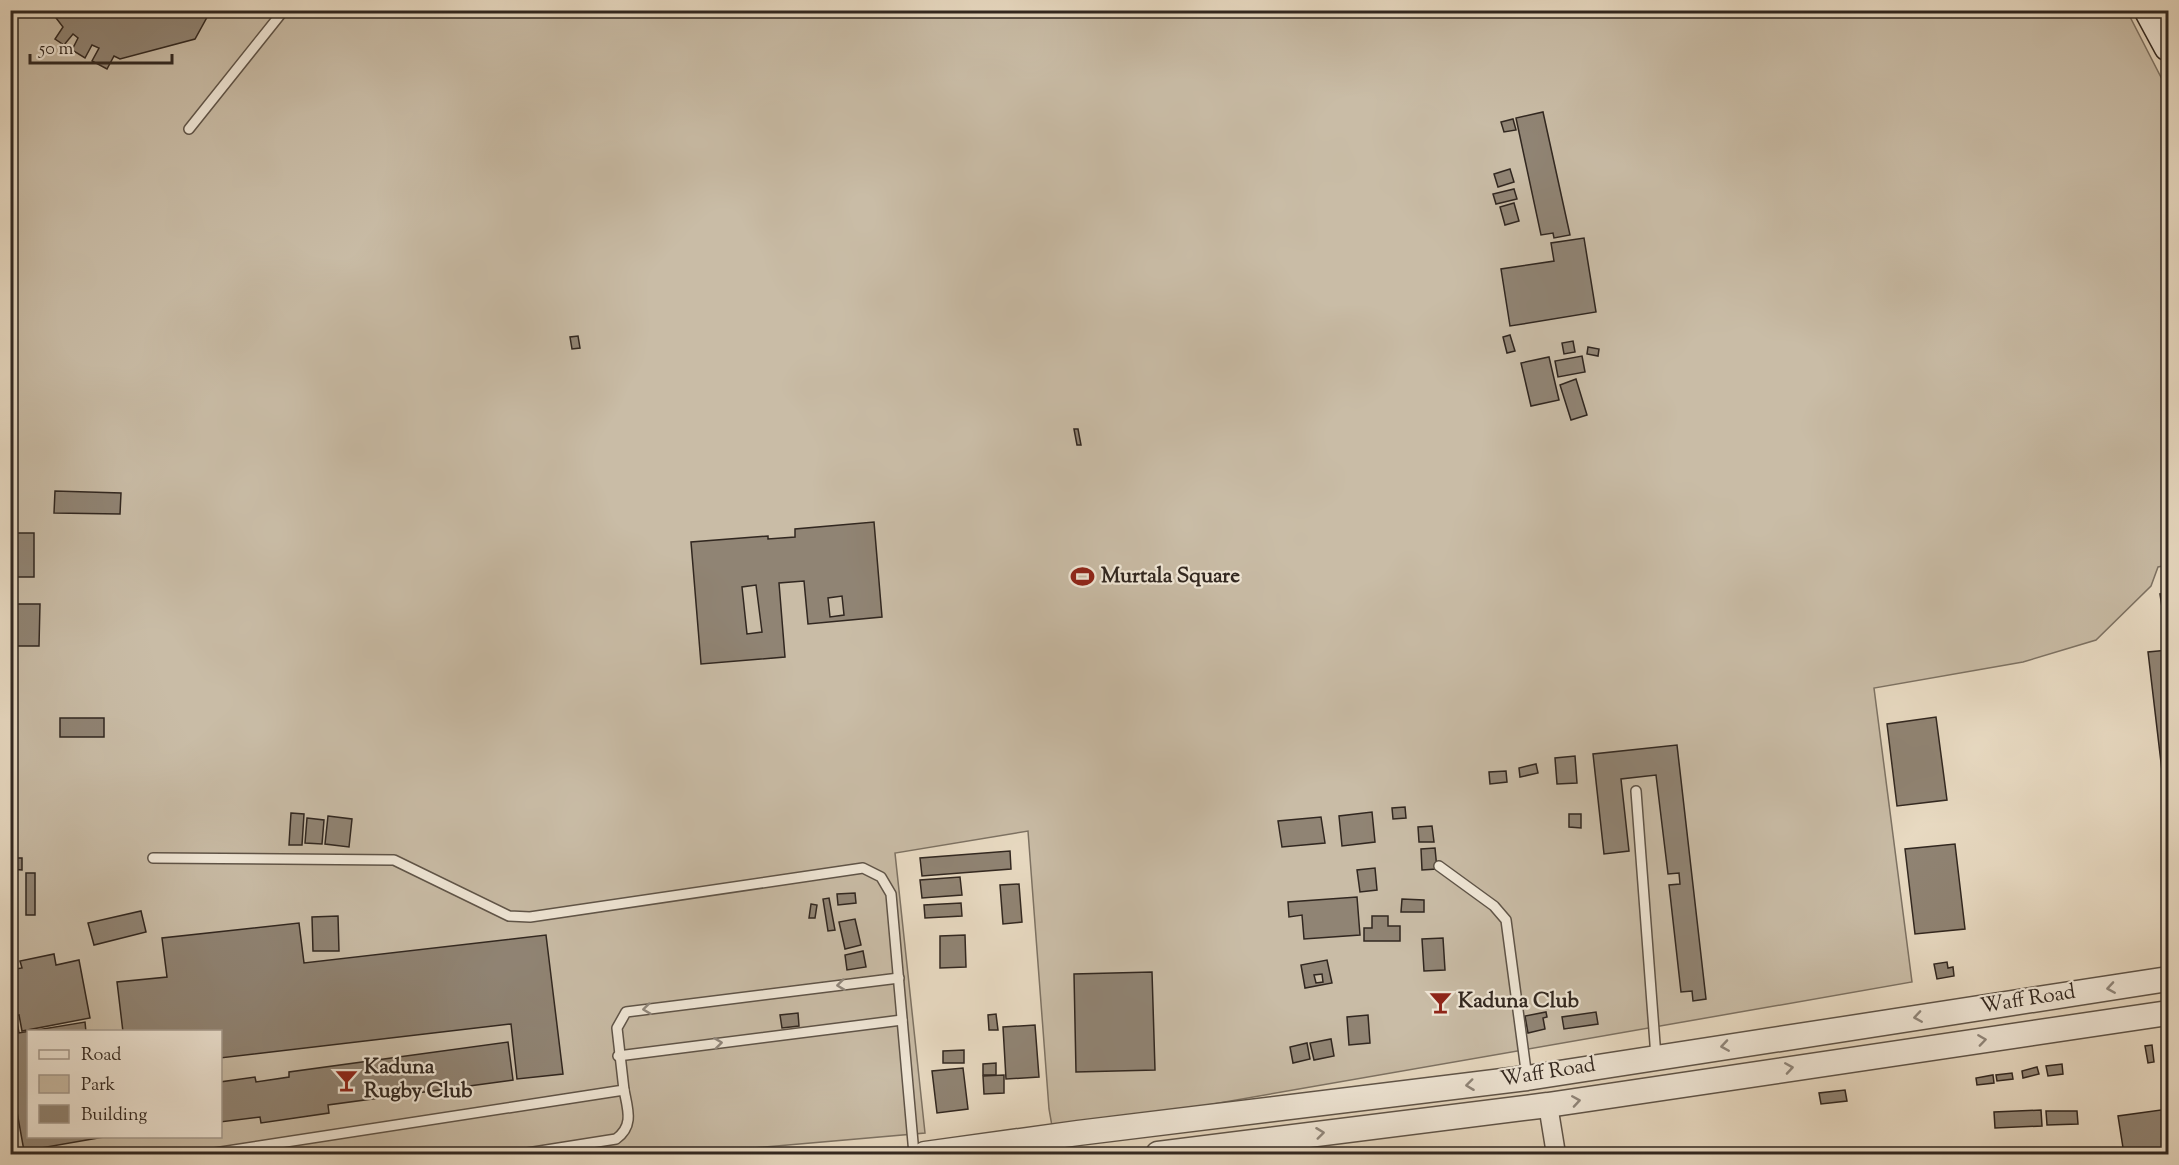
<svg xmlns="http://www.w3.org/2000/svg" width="2179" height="1165" viewBox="0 0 2179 1165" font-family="'Sorts Mill Goudy',serif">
<rect width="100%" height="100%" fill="#e8dac2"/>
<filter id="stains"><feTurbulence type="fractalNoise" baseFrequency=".00333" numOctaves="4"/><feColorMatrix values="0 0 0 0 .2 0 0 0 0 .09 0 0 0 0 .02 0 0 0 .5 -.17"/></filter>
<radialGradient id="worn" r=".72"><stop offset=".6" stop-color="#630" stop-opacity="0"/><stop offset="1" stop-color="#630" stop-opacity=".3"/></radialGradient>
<!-- green -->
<path fill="#c9bca6" stroke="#7d7263" stroke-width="1.5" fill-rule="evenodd" d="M10 11H2127L2168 91V565L2158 567 2151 586 2096 640 2023 662 1874 688 1912 982 1053 1132 1049 1109 1028 831 895 853 925 1133 685 1154H11ZM28 1032H220V1136H28Z"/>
<!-- building -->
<g fill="#908474" stroke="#312720" stroke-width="1.5" fill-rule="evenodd">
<polygon points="50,10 211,10 195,39 120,59 114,56 107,69 92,61 99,48 92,45 85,58 72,50 78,38 73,34 64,45 55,39 63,27"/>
<polygon points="1543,112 1570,235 1554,238 1553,233 1541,235 1516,118"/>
<polygon points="1513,119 1516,130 1504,132 1501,122"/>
<polygon points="1510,169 1514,182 1498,187 1494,174"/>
<polygon points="1514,189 1517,199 1496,204 1493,194"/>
<polygon points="1514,203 1519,221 1505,225 1500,207"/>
<polygon points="1584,238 1596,312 1510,326 1501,269 1554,261 1551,243"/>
<polygon points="1510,335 1515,351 1507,353 1503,337"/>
<polygon points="578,336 580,348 572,349 570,337"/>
<polygon points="1573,341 1575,352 1564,354 1562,343"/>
<polygon points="1588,347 1599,349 1598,356 1587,354"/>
<polygon points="1582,356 1585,372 1558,377 1555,361"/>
<polygon points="1549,357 1559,400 1531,406 1521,363"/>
<polygon points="1576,379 1587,415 1571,420 1560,385"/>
<polygon points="1074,429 1078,429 1081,445 1077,445"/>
<polygon points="55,491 121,493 120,514 54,513"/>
<path d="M874 522 882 617 808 624 804 581 779 583 785 657 701 664 691 542 768 536V539L795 537V529ZM756 585 762 632 747 634 742 587ZM842 596 844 615 830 617 828 598Z"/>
<rect x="16" y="533" width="18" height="44"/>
<polygon points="2168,593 2168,627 2165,628 2160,594"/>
<polygon points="15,604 40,604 39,646 15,646"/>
<polygon points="2168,650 2168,787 2164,788 2148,652"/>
<polygon points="1936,717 1947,800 1897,806 1887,724"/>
<rect x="60" y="718" width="44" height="19"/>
<polygon points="1677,745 1706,999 1693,1001 1692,991 1681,992 1669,885 1680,884 1679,873 1668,874 1656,775 1621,779 1629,851 1604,854 1593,754"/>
<polygon points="1575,756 1577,783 1557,784 1555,758"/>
<polygon points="1536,764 1538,773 1520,777 1519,768"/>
<polygon points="1506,771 1507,782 1490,784 1489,772"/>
<polygon points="1405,807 1406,818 1393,819 1392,808"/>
<polygon points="1372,812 1375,842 1342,846 1339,816"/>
<polygon points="291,813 304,814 302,845 289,845"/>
<polygon points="1569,814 1581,814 1581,828 1569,827"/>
<polygon points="328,816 352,819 349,847 325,844"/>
<polygon points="1321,817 1325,843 1282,847 1278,821"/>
<polygon points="307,818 324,820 322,844 305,843"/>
<polygon points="1432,826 1434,842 1419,842 1418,827"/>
<polygon points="1955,844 1965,929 1915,934 1905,849"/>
<polygon points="1435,848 1437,869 1422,870 1421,849"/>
<polygon points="1010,851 1011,869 922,876 920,858"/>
<polygon points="10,858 22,858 22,870 10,869"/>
<polygon points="1375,868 1377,890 1360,892 1357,870"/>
<rect x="26" y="873" width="9" height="42"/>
<polygon points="960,877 962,895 922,898 920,880"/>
<polygon points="1019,884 1022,922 1003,924 1000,885"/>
<polygon points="855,893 856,903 838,905 837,894"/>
<polygon points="1357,897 1360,935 1304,939 1302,915 1289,917 1288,902"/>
<polygon points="829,898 835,930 828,931 823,899"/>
<polygon points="1402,899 1424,900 1424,912 1401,912"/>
<polygon points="961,903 962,916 925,918 924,905"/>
<polygon points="811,904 817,905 815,918 809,918"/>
<polygon points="141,911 146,932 94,945 88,923"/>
<polygon points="338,916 339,951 313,951 312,917"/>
<polygon points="1372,916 1388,916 1388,926 1400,926 1400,941 1364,941 1364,928 1372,928"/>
<polygon points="855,919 861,945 845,949 839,922"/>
<polygon points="299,923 304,963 546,935 563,1074 517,1079 511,1024 220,1058 220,1032 123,1032 117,982 167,977 162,938"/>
<polygon points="965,935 966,967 940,968 940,936"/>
<polygon points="1443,938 1445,970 1424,971 1422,939"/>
<polygon points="863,951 866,967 847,970 845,955"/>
<polygon points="54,954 56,965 79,960 90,1018 22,1031 19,1015 10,1017 10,970 22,968 20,961"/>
<path d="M1327 960 1332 983 1305 988 1301 965ZM1322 974 1323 982 1316 983 1314 975Z"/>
<polygon points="1947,962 1948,968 1953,967 1954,976 1937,979 1934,964"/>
<polygon points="1152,972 1155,1070 1076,1072 1074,974"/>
<polygon points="1546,1012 1547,1017 1543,1018 1545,1029 1528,1033 1525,1016"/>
<polygon points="1596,1012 1598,1024 1564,1029 1562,1017"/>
<polygon points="798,1013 799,1026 782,1028 780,1015"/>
<polygon points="996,1014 998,1030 989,1030 988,1015"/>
<polygon points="1368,1015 1370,1043 1349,1045 1347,1017"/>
<polygon points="17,1022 19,1033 85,1022 86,1032 28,1032 28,1136 104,1137 24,1151 10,1073 10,1023"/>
<polygon points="1035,1025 1039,1077 1006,1079 1003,1027"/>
<polygon points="1331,1039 1334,1056 1314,1060 1310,1043"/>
<polygon points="508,1042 513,1080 328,1105 329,1113 261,1123 260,1117 220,1122 220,1082 255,1077 256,1082 289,1077 289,1072"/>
<polygon points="1307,1043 1310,1059 1293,1063 1290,1047"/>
<polygon points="2152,1045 2154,1062 2148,1063 2145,1046"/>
<polygon points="964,1050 964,1063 943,1063 943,1051"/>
<polygon points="996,1063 996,1075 983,1075 983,1064"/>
<polygon points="2062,1064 2063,1074 2048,1076 2046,1066"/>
<polygon points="2037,1067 2039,1074 2023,1078 2022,1071"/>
<polygon points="963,1068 968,1109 937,1113 932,1071"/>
<polygon points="2012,1073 2013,1079 1997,1081 1996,1075"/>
<polygon points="1004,1075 1004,1093 984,1094 983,1076"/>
<polygon points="1993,1075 1994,1083 1977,1085 1976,1078"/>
<polygon points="1845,1090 1847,1101 1821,1104 1819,1093"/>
<polygon points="2168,1109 2168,1144 2157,1154 2124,1154 2118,1116"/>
<polygon points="2041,1110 2042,1126 1995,1128 1994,1112"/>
<polygon points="2046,1111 2077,1111 2078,1124 2047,1125"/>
</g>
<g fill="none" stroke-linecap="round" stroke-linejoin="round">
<defs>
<g id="service">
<polyline points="189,129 284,10"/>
<polyline points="1636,791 1656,1057"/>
<polyline points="153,858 394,860 509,916 530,917 863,868 881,877 891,894 914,1154"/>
<polyline points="1439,866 1494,906 1506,920 1527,1078"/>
<polyline points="618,1056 902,1020"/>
<polyline points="208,1154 624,1090 617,1028 626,1012 899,978"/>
<path d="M521 1154 616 1139C634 1126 628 1110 624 1090"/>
</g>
<polyline id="minor" points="1548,1105 1556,1154"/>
<g id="tertiary">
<polyline points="925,1154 1078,1133 1527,1078 2168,979"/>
<polyline points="1158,1154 1548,1105 2168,1013"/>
</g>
<polyline id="secondary" points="2148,10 2168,47"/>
</defs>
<!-- service casing -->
<use href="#service" stroke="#5f5448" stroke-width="12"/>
<!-- minor casing -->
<use href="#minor" stroke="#5f5448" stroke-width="21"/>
<!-- tertiary casing -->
<use href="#tertiary" stroke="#5f5448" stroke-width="27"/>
<!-- secondary casing -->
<use href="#secondary" stroke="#312720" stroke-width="30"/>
<!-- service -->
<use href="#service" stroke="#f0e7d7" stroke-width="9"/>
<!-- minor -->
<use href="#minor" stroke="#f0e7d7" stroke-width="18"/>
<!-- tertiary -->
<use href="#tertiary" stroke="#f0e7d7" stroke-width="24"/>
<!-- secondary -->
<use href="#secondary" stroke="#f0e7d7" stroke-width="27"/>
</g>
<!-- one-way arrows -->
<defs><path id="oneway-chevron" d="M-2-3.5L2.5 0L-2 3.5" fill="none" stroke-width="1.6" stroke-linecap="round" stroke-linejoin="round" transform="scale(1.5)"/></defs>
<g stroke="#90877c">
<use href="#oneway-chevron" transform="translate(841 985) rotate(173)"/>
<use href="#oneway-chevron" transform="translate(2111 988) rotate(171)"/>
<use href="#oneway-chevron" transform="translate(647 1009) rotate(173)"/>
<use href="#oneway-chevron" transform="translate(1918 1017) rotate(171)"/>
<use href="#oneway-chevron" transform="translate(1982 1040) rotate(-8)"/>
<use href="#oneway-chevron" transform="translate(718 1043) rotate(-7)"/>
<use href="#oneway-chevron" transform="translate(1725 1046) rotate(171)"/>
<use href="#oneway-chevron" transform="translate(1789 1068) rotate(-9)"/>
<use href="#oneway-chevron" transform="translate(1470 1085) rotate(173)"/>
<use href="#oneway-chevron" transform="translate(1576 1101) rotate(-9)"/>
<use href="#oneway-chevron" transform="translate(1320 1133) rotate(-7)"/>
</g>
<!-- icons -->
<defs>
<symbol id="stadium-bare" viewBox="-9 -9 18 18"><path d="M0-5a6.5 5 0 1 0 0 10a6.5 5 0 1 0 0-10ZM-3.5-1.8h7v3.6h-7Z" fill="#8f2418" stroke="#f0e7d7" stroke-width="2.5" paint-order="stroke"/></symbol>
<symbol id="bar-bare" viewBox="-9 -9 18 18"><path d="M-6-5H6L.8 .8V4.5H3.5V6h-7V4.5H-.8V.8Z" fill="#8f2418" stroke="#f0e7d7" stroke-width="2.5" paint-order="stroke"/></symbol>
</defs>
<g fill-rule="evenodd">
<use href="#stadium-bare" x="1066" y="560" width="33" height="33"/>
<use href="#bar-bare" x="1424" y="986" width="33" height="33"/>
<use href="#bar-bare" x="330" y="1064" width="33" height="33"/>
</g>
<g text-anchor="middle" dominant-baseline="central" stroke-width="4.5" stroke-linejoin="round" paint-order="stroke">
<!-- poi labels -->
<g font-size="21" font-weight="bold" fill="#312720" stroke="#f0e7d7" text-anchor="start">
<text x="1101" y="577">Murtala Square</text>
<text x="1458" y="1002">Kaduna Club</text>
<text x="364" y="1068">Kaduna<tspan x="364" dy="24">Rugby Club</tspan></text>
</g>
<!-- street labels -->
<g font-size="21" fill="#312720" stroke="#f0e7d7">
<text transform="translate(2028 1000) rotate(-9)">Waff Road</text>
<text transform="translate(1548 1073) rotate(-9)">Waff Road</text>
</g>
</g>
<!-- margin -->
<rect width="2179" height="1165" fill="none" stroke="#e8dac2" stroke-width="36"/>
<rect x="12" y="12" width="2155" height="1141" fill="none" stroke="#312720" stroke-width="3"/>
<rect x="18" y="18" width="2143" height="1129" fill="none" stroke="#312720" stroke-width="1.5"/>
<!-- legend -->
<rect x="27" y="1030" width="195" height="108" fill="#f0e7d7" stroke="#a49a8e" stroke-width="1.5"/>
<rect x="39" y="1050" width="30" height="9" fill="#f0e7d7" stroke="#a49a8e" stroke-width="1.5"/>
<text x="81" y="1060" font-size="18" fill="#312720">Road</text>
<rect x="39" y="1075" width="30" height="18" fill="#c9bca6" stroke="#a49a8e" stroke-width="1.5"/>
<text x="81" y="1090" font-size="18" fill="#312720">Park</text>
<rect x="39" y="1105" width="30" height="18" fill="#908474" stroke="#a49a8e" stroke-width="1.5"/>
<text x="81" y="1120" font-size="18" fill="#312720">Building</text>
<!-- scale -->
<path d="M30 54v9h142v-9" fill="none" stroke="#312720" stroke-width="3"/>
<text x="39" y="54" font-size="18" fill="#312720" stroke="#f0e7d7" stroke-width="4.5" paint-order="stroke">50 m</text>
<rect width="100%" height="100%" filter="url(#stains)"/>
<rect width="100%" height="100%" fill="url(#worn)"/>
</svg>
